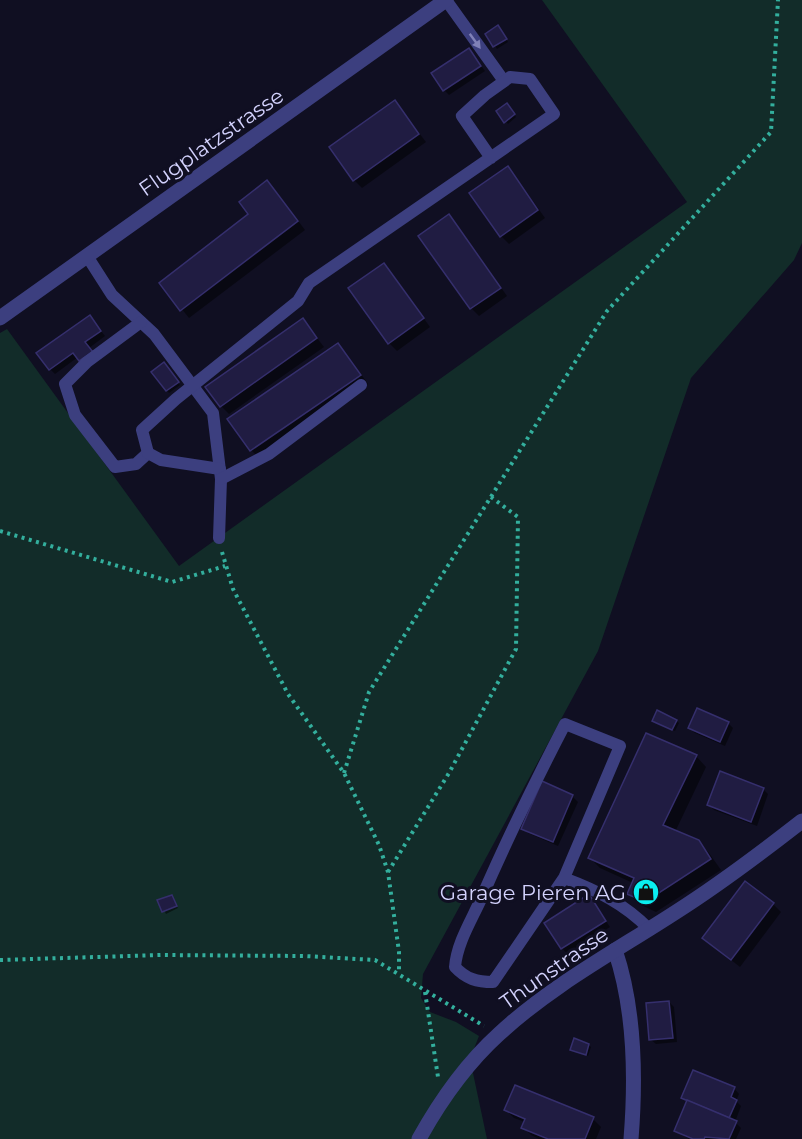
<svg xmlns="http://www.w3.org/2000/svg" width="802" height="1139" viewBox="0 0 802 1139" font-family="Montserrat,sans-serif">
<rect width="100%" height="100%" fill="#100f22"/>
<!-- green -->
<polygon fill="#122c29" points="542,0 802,0 802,243 794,260 691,378 598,651 423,974 421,998 430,1012 456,1022 479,1036 470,1059 487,1139 0,1139 0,333 7,329 179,566 687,202"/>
<!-- shadow -->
<g fill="#0007">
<polygon points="500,29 508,42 497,49 487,34"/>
<polygon points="473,55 485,71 449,95 444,90"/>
<polygon points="395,102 426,142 362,188 354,180"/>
<polygon points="509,107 516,117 508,124 498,111"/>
<polygon points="507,168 515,176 545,218 509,244 501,236"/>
<polygon points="275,190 305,230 189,318 161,283 251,215"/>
<polygon points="449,216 456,224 507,296 479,316 471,308"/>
<polygon points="384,265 391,273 430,327 397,351 389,343"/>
<polygon points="90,317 105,336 89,348 81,360 78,357 55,374 50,369"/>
<polygon points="303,320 324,347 229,414 221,406"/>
<polygon points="338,345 346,353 368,384 259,458 251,450"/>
<polygon points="166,366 180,385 169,393 167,390"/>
<polygon points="676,721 679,723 675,731 656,723"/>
<polygon points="728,723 733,728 725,746 695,733 689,728"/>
<polygon points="696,756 706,767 675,832 698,842 709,853 721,870 656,912 639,904 629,894 633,883 600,868 590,858"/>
<polygon points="543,783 573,797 578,802 558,846 528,833 523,828"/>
<polygon points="763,789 768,794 757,826 714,810 709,805"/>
<polygon points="172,896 178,908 166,914 159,901"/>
<polygon points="589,896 610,927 567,954 562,948"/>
<polygon points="773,904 781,912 740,967 712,945"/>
<polygon points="669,1002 674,1007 677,1042 656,1044 650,1039"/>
<polygon points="588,1045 591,1047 588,1056 572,1049"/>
<polygon points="734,1088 739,1094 736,1101 741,1106 735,1122 741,1128 736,1139 689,1139 676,1131 688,1103 683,1097"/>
<polygon points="506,1110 593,1119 601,1127 596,1139 539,1139 531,1135 523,1127 525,1122 514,1118"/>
</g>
<!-- building -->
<g fill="#201c42" stroke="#352f6d" stroke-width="1.5">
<polygon points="498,25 507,39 493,47 485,34"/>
<polygon points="469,48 481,66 443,91 431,73"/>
<polygon points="395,100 419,134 353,181 329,147"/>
<polygon points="507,103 515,114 504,123 496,111"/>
<polygon points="508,166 538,210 500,237 469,193"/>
<polygon points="267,180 298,221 180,311 159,283 248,214 239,202"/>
<polygon points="449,214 501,288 470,309 418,236"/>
<polygon points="384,263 424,318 388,344 348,288"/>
<polygon points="90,315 101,331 85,342 93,352 79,361 73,353 49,370 36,353"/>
<polygon points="303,318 317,338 220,407 205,387"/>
<polygon points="338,343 361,375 250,451 227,419"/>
<polygon points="164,362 179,382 166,391 151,372"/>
<polygon points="697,708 729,722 720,742 688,728"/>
<polygon points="657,710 677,720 672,730 652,721"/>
<polygon points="646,733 697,755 663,825 699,840 711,859 645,902 627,894 634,878 588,858"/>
<polygon points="720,771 764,788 751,822 707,805"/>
<polygon points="542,781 573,795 553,842 521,829"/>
<polygon points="745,881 774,903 731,960 702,938"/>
<polygon points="589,894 606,921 561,949 544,923"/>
<polygon points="172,895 177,906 162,912 157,900"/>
<polygon points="669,1001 673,1038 649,1040 646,1003"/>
<polygon points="574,1038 589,1044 586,1055 570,1050"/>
<polygon points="693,1070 735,1087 731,1097 737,1100 729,1118 681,1098"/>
<polygon points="515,1085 594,1117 585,1139 548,1139 521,1128 525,1119 504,1110"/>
<polygon points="687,1100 737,1121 729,1139 705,1137 704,1139 693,1139 674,1131"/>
</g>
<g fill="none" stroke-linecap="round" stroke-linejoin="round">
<!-- path -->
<g stroke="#33af9d" stroke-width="4" stroke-dasharray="3 4.5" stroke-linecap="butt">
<polyline points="0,531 172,582 225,566"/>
<polyline points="222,552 233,589 288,694 344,773 379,845 388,872 399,952 399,973"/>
<polyline points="344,773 369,692 607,311 771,132 778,0"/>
<polyline points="388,872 449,773 516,649 518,517 491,497"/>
<polyline points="0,960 161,955 304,956 375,960 484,1026"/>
<polyline points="425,992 438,1077"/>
</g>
<!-- service -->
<g stroke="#3c3f7f" stroke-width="12">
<polyline points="446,0 504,81"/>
<polyline points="87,256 112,295 154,334 213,413 221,479 219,538"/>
<polyline points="141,322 87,362 65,384 75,415 115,467 136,464 148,453"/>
<polyline points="220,469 161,460 148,453 142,430 176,399 298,301 309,283 554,114 530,79 510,77 485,95 462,116 491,158"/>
<polyline points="221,479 269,454 361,385"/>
<path d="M564 878 620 746 565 724C535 782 507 839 481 899 471 921 457 943 455 967 466 979 477 982 493 982L564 878C596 890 625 904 649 929"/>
</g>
<!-- minor -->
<g stroke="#3c3f7f" stroke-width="15">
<polyline points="0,318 446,0"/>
<path d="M615 950C635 1009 636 1077 631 1139"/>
</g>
<!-- tertiary -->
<path stroke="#3c3f7f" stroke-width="15" d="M419 1139C440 1101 467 1063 499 1034 552 985 616 951 676 912 720 884 761 853 802 821"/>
</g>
<!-- one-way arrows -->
<defs><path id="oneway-solid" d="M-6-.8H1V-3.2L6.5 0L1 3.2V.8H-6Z" transform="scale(1.5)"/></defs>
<use fill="#8081b8" href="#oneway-solid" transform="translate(475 41) rotate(54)"/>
<!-- icons -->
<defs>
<symbol id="shop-disc" viewBox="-11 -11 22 22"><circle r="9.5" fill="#0aeef1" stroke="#100f22"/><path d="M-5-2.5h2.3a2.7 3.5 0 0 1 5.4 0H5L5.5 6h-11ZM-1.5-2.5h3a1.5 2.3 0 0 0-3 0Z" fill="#111"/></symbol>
</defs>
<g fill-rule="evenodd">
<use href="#shop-disc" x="631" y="877" width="30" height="30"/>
</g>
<g text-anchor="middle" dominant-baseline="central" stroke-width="6" stroke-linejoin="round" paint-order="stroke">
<!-- street labels -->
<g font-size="21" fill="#d3d2fd" stroke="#100f22">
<text transform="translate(211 142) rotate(-35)">Flugplatzstrasse</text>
<text transform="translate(554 968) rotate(-35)">Thunstrasse</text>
</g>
<!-- poi labels -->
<g font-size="21" fill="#d3d2fd" stroke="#100f22" text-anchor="end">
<text x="626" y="892">Garage Pieren AG</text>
</g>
</g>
</svg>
